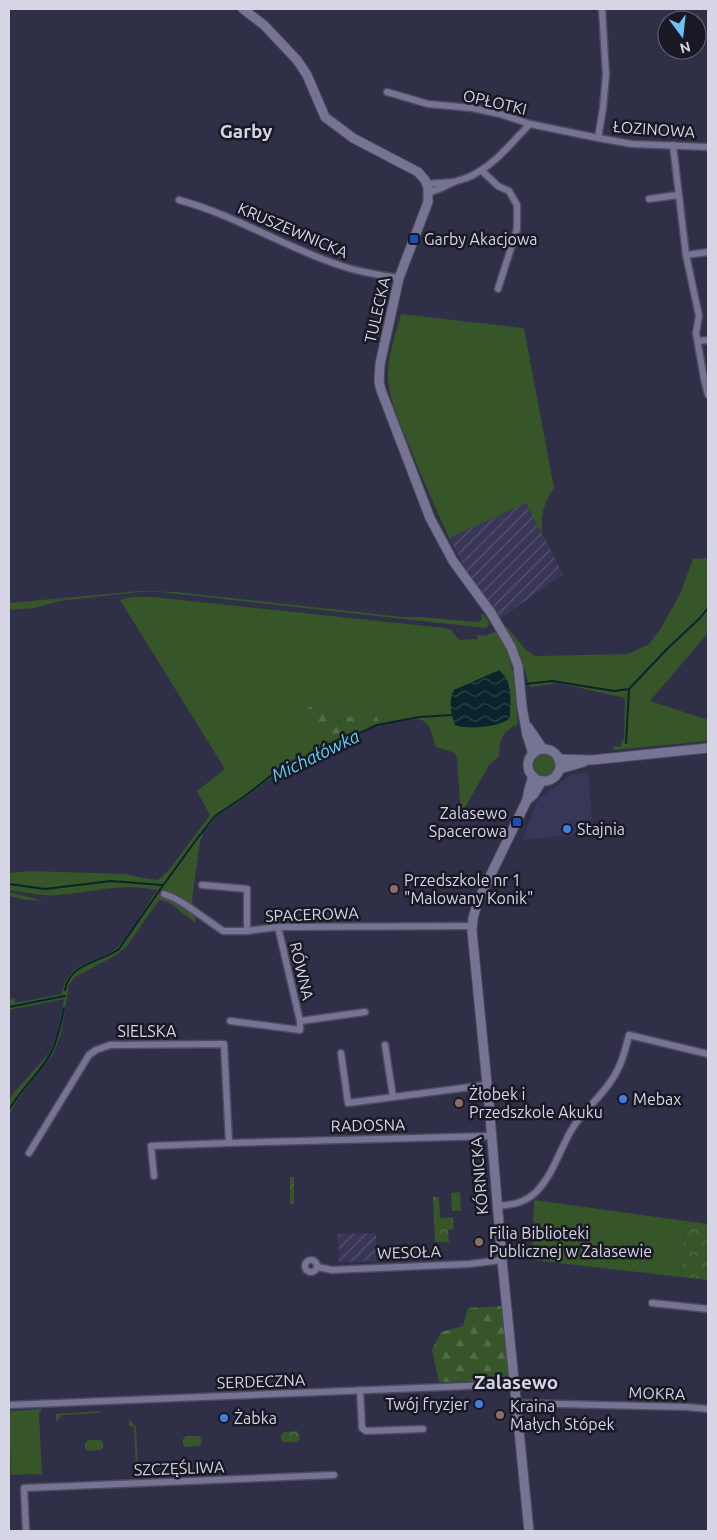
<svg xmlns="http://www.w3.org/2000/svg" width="717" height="1540" viewBox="0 0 717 1540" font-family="Ubuntu,sans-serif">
<defs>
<pattern id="industrial-furrows" width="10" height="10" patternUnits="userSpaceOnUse" patternTransform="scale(1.25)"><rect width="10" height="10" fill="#393757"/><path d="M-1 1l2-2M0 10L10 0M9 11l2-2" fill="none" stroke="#55536f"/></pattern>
<pattern id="forest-firs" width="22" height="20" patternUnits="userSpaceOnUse" patternTransform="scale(1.25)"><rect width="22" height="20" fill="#365528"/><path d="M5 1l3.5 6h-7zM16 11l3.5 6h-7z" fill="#526d47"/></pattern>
<pattern id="park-crowns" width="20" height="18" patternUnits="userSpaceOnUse" patternTransform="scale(1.25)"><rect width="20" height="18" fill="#365528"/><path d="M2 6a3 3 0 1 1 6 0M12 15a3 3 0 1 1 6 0" fill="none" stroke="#526d47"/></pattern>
<pattern id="water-waves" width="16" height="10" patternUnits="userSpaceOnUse" patternTransform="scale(1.25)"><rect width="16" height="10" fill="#09252c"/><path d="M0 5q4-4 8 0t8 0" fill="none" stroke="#2c444b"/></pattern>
</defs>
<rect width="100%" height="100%" fill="#302f48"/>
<!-- built -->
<polygon fill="#393757" points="588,772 592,820 580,821 582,833 546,838 522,840 538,799 571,775"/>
<!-- industrial -->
<g fill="url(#industrial-furrows)">
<polygon points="526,503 563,574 501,618 468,573 449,538"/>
<polygon points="376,1233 376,1261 339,1262 338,1234"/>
</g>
<!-- grass -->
<g fill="#365528" fill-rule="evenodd">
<path d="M401 314 524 328 554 488C543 505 541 514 542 534L526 503 449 538C435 507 421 475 408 443 400 423 389 400 388 378 387 357 396 334 401 314Z"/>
<path d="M708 558V633L650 701 708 720V741L613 750V747L621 746 622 740H624L625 698 558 683 530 687C522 663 520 648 505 627L506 626 526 650 535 656 628 654 649 644 661 628 680 594 693 559Z"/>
<polygon points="139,592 60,601 34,608 9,610 9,603 139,591 177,592 403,617 422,617 476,622 482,620 481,615 484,614 490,624 485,628 476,627 160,592"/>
<path d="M132 597H152L445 628 451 630 459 640 478 639 477 635 486 636 494 632 497 633 508 651 514 678 518 724C502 732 500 738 499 756L489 765 461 815 457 759 455 753 436 747 429 726 422 720 416 719 378 725 278 772 245 798 217 816 202 834 203 836 200 841 192 900 194 909C184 903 174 895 163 892 130 881 93 892 59 895 42 897 25 892 9 890V873L30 871 125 874 143 878 158 880 169 870 210 815 197 791 225 769 120 600ZM499 671 505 676 509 683 491 726 462 727 455 725C451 712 451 703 454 690ZM327 701 335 719 342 724 378 722 352 732 328 746Z"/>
<circle cx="545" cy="765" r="11"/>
<polygon points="9,892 44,901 27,900 9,896"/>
<path d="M154 894C168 893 183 905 194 912L196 923 168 902 159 900 127 946 116 955 75 977 69 985 61 1034 53 1054 18 1099 9 1115V1102L12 1095 50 1052 58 1031 64 999 9 1010V1000L15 998V1003L62 994C63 989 64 983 67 979 78 959 103 961 119 946 130 935 145 908 154 894Z"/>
<polygon points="460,1192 461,1211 452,1211 451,1193"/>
<polygon points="534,1200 686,1221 681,1277 532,1260"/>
<polygon points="41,1409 41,1412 39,1413 42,1475 33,1474 11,1475 9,1411"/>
<polygon points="99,1411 100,1413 62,1415 58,1420 56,1421 56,1414"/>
<polygon points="129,1419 136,1427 138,1471 136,1469 134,1427 129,1426"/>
</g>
<!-- forest -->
<g fill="url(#forest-firs)">
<polygon points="327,701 335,719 342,724 348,717 375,713 379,722 352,732 328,746 307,708"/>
<polygon points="501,1306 510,1380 439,1382 432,1350 441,1332 463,1326 468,1308"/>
</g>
<!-- park -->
<g fill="url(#park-crowns)">
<rect x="290" y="1177" width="4" height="27"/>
<polygon points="433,1197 439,1197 440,1218 453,1217 454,1229 448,1230 449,1242 435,1242"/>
<polygon points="686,1221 708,1224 708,1280 681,1277"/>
<polygon points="297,1431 299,1434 300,1439 297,1442 284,1442 281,1440 281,1435 284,1432"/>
<polygon points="186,1436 199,1436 201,1438 202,1443 199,1446 186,1447 183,1444 183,1439"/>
<polygon points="88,1440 100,1440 103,1442 103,1447 101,1450 88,1451 85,1448 85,1443"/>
</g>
<!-- water -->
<path fill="url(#water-waves)" d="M499 670C514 685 510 699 510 718 500 727 468 730 455 725 451 714 448 700 454 690Z"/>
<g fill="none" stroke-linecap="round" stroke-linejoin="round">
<!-- stream -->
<g stroke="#09252c" stroke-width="2">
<polyline points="525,684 552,681 614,691 629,689 667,649 700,618 708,608"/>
<polyline points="626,743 629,689"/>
<polyline points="9,884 45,889 111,881 162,885"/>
<polyline points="159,891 196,840 215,816 245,796 277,771 377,725 419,717 453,715"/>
<path d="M65 990C70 962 100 963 119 949L157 894"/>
<polyline points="9,1007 65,996"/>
<path d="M9 1110C20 1090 39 1074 51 1053 58 1039 61 1024 64 1008"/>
</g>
<defs>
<g id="street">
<polyline points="387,92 428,104 472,108 500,114 530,124 598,138 632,144 708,147"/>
<polyline points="598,138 603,108 606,75 602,9"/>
<polyline points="673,145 686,255 699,316 696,333 704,379 708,395"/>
<polyline points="481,170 498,186 509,191 517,205 517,229 498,289"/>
<polyline points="427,184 453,182"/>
<path d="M429 192C439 190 445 186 454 182 459 180 464 179 469 177 494 166 511 143 530 124"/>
<polyline points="649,199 678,195"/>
<path d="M179 200C235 215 284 247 339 265 358 272 378 275 399 278"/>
<polyline points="686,255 708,252"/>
<polyline points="698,341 708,340"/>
<polyline points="202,885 247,889 247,931"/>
<polyline points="164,894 174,898 186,905 223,931 247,931 278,927 472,926"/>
<polyline points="230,1021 300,1030 300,1021 278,927"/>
<polyline points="300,1021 365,1012"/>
<polyline points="385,1045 393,1097"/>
<polyline points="341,1053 348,1103 486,1085"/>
<polyline points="29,1153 89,1055 96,1050 110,1045 224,1044 229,1143"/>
<polyline points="154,1176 151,1146 229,1143 491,1136"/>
<path d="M497 1206C511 1205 525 1203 536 1192 553 1175 560 1149 572 1129 583 1111 600 1098 611 1081 621 1067 625 1051 629 1035L708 1054"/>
<circle cx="311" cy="1266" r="6"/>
<polyline points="317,1267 332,1270 469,1264 502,1260"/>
<polyline points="652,1303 708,1309"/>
<polyline points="360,1390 362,1428 366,1431 423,1429"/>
<polyline points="516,1403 687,1407 708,1409"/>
<polyline points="9,1405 514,1384"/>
<polyline points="26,1531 24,1488 334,1475"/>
</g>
<g id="secondary">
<polyline points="243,9 264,25 297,60 307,75 325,117 353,138 418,172 425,180 428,187 428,202 399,278 380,364 379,382 381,390 430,518 453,561 491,613 511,647 518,666 522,707 527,735 533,754"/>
<polyline points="528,727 543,749"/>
<circle cx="544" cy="765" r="16"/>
<polyline points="559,759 592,760 708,748"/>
<polyline points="560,769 584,762"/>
<polyline points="527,800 529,789 533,776"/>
<polyline points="529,1531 502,1260 489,1104 472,931 473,918 478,901 527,800 534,794 542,781"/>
</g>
</defs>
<!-- street casing -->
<use href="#street" stroke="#4d4b62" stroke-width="9"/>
<!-- secondary casing -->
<use href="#secondary" stroke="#4d4b62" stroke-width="11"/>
<!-- street -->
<use href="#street" stroke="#757492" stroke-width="6"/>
<!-- secondary -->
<use href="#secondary" stroke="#757492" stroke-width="9"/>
</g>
<!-- markers -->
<g fill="#1a4fb4" stroke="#191824" stroke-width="2">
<rect x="409" y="234" width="10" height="10" rx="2.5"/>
<rect x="512" y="817" width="10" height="10" rx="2.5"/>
</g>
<g fill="#3f7fe0" stroke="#191824" stroke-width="2">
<circle cx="567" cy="829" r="5"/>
<circle cx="623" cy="1099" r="5"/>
<circle cx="479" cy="1404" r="5"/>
<circle cx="224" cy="1418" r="5"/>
</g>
<g fill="#8d6e63" stroke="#191824" stroke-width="2">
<circle cx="394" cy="889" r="5"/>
<circle cx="459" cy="1103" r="5"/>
<circle cx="479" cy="1242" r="5"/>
<circle cx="500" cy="1415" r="5"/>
</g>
<g text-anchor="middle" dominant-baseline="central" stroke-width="5" stroke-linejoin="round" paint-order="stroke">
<!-- street labels -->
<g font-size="16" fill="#d5d5e6" stroke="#191824">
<text transform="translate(495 102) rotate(13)">OPŁOTKI</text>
<text transform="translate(654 129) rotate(4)">ŁOZINOWA</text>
<text transform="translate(293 230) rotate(23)">KRUSZEWNICKA</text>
<text transform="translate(377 310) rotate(-77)">TULECKA</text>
<text transform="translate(312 914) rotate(-2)">SPACEROWA</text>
<text transform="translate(302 971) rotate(77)">RÓWNA</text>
<text x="147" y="1031">SIELSKA</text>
<text transform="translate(368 1125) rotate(-1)">RADOSNA</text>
<text transform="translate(479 1176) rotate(-95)">KÓRNICKA</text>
<text transform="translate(409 1252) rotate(-2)">WESOŁA</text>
<text transform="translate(261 1381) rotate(-2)">SERDECZNA</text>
<text transform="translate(657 1393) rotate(2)">MOKRA</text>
<text transform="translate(179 1468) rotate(-2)">SZCZĘŚLIWA</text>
</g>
<!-- poi labels -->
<g font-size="16" fill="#d5d5e6" stroke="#191824" text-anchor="start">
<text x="424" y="239">Garby Akacjowa</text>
<text x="507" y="813" text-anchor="end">Zalasewo<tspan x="507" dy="18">Spacerowa</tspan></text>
<text x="577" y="829">Stajnia</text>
<text x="404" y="880">Przedszkole nr 1<tspan x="404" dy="18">"Malowany Konik"</tspan></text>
<text x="469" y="1094">Żłobek i<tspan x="469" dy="18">Przedszkole Akuku</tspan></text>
<text x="633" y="1099">Mebax</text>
<text x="489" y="1233">Filia Biblioteki<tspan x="489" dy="18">Publicznej w Zalasewie</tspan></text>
<text x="469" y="1404" text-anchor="end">Twój fryzjer</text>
<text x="510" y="1406">Kraina<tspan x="510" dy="18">Małych Stópek</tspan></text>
<text x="234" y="1418">Żabka</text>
</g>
<!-- water labels -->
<g font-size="18" font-style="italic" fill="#57d4f4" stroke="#191824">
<text transform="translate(315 755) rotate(-26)">Michałówka</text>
</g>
<!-- quarter labels -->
<g font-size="19" font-weight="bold" fill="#d5d5e6" stroke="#191824">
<text x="246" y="131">Garby</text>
<text x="516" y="1382">Zalasewo</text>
</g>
</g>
<!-- border -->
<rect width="717" height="1540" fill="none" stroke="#d5d5e6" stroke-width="20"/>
<!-- north arrow -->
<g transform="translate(682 35) rotate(165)"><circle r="24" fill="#191824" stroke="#646472"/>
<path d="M0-4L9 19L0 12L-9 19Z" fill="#6ec2f3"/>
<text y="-8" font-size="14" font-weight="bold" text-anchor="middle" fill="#d5d5e6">N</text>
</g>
</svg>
